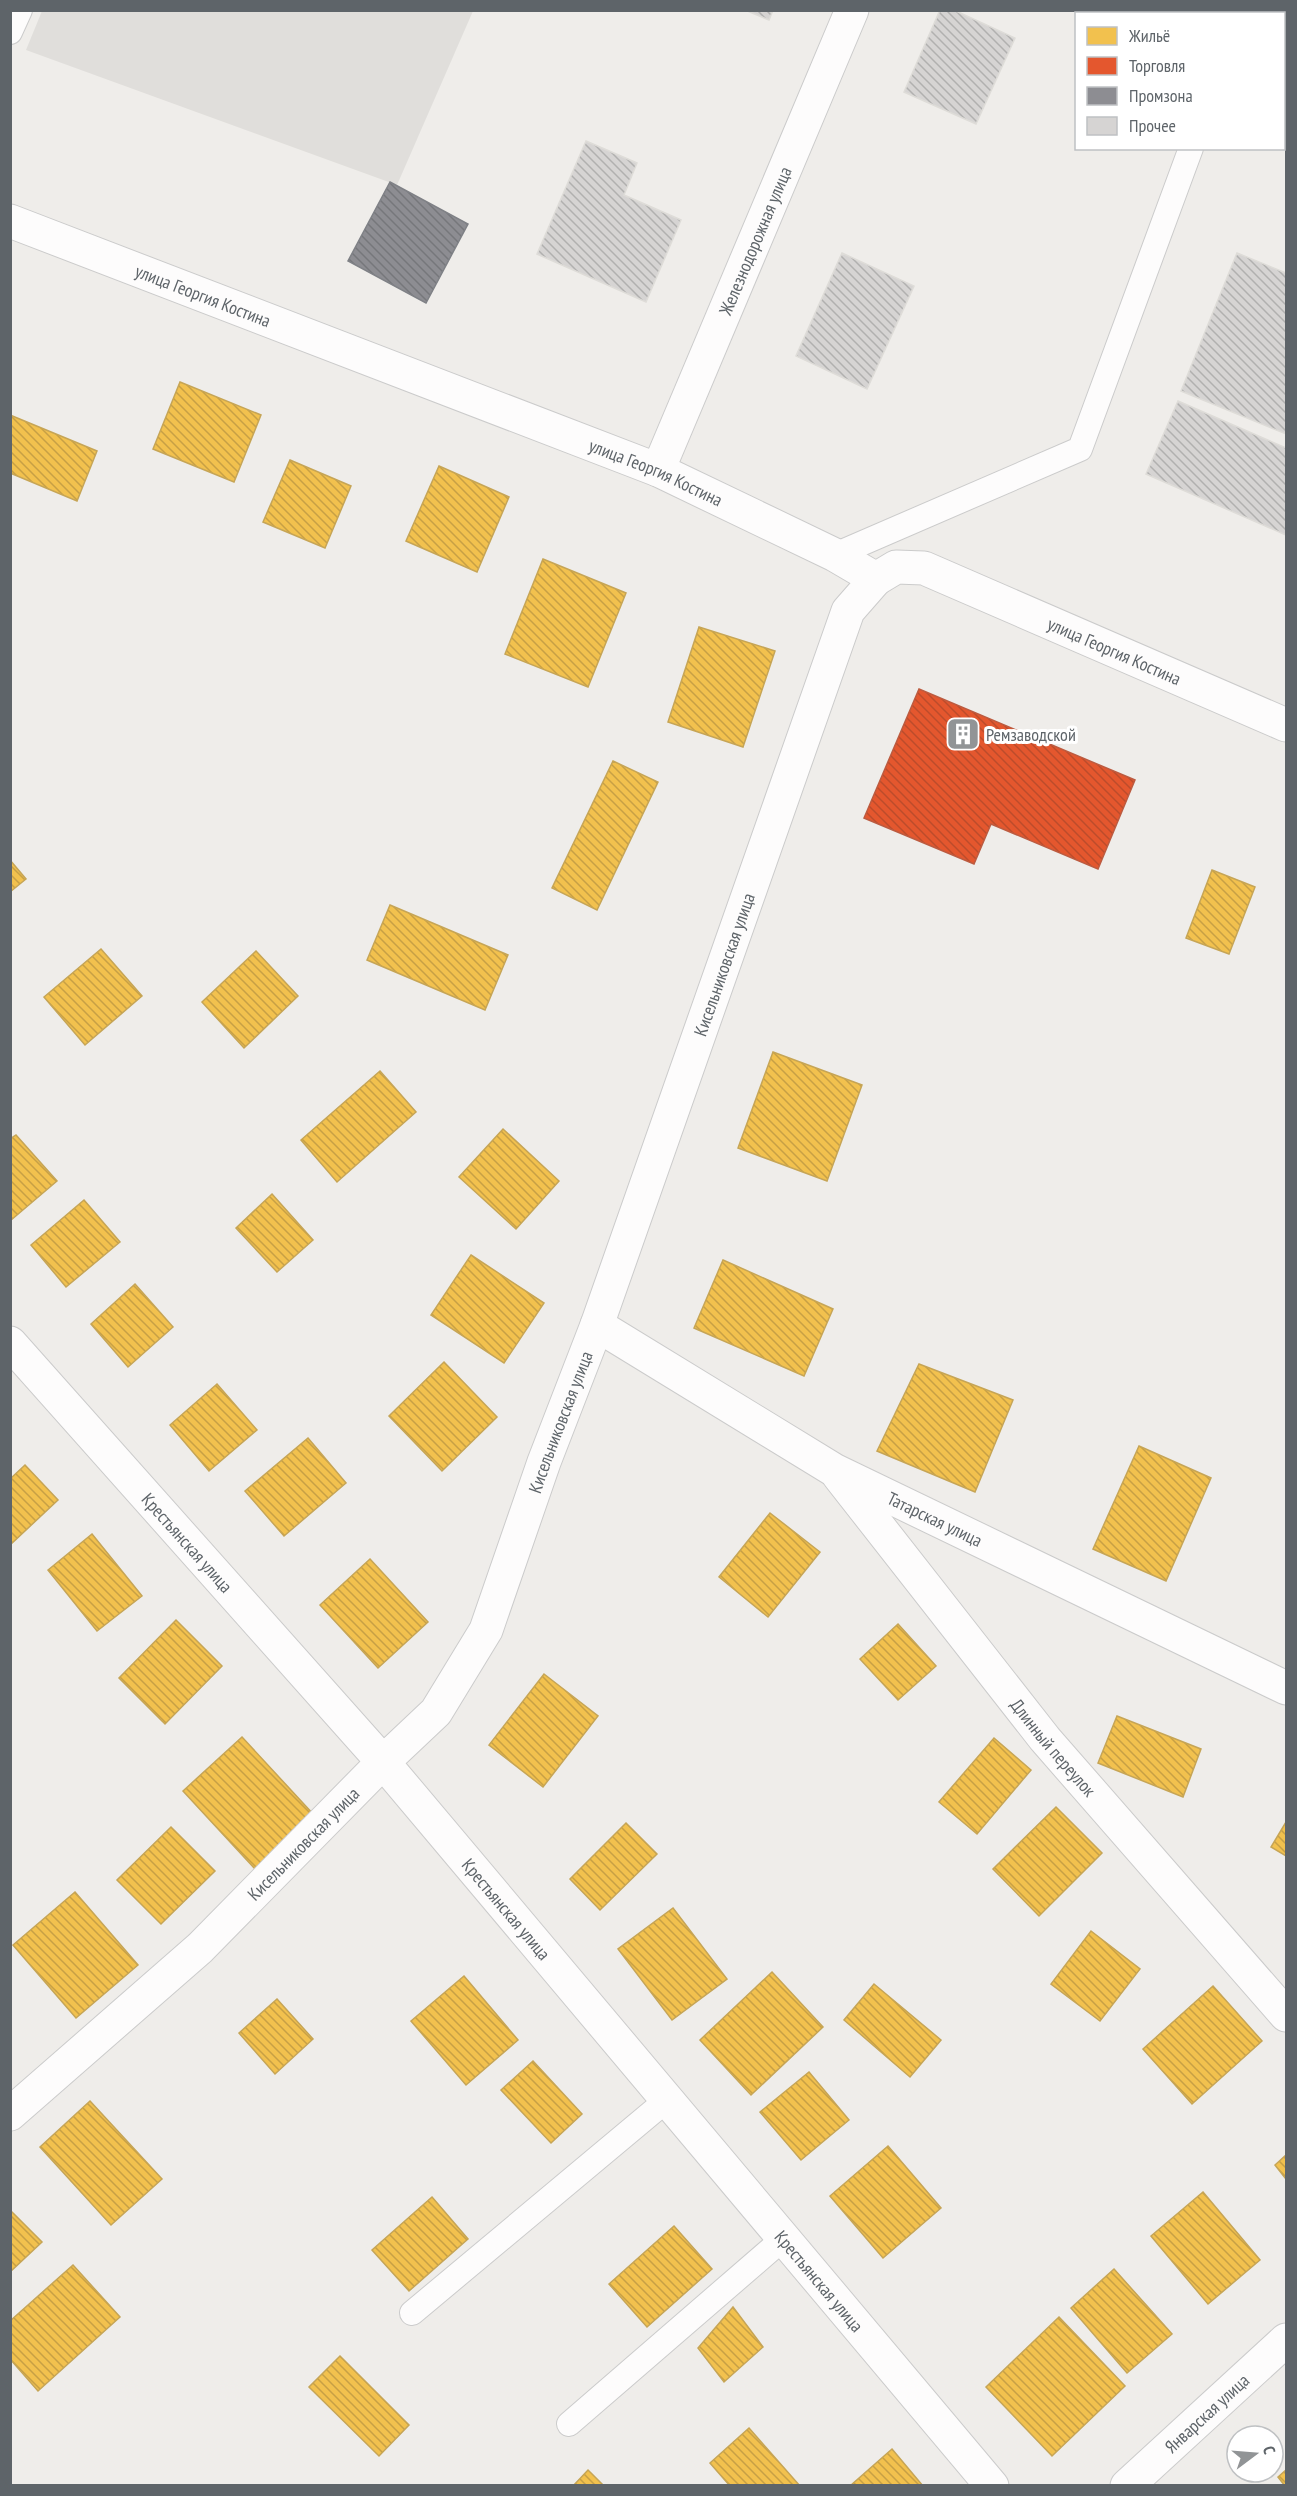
<svg xmlns="http://www.w3.org/2000/svg" width="1297" height="2496" viewBox="0 0 1297 2496" font-family="'PT Sans Narrow',sans-serif">
<defs>
<pattern id="homes-back-hatch" width="6" height="6" patternUnits="userSpaceOnUse" patternTransform="scale(1.5)"><rect width="6" height="6" fill="#f2c14e"/><path d="M-1 5l2 2M0 0l6 6M5-1l2 2" fill="none" stroke="#c7a045"/></pattern>
<pattern id="shops-back-hatch" width="6" height="6" patternUnits="userSpaceOnUse" patternTransform="scale(1.5)"><rect width="6" height="6" fill="#e4572e"/><path d="M-1 5l2 2M0 0l6 6M5-1l2 2" fill="none" stroke="#bc4c2b"/></pattern>
<pattern id="industry-back-hatch" width="6" height="6" patternUnits="userSpaceOnUse" patternTransform="scale(1.5)"><rect width="6" height="6" fill="#8d8d92"/><path d="M-1 5l2 2M0 0l6 6M5-1l2 2" fill="none" stroke="#76777b"/></pattern>
<pattern id="building-back-hatch" width="6" height="6" patternUnits="userSpaceOnUse" patternTransform="scale(1.5)"><rect width="6" height="6" fill="#d6d4d3"/><path d="M-1 5l2 2M0 0l6 6M5-1l2 2" fill="none" stroke="#b1b0af"/></pattern>
</defs>
<rect width="100%" height="100%" fill="#efedea"/>
<!-- industrial -->
<polygon fill="#e0dedb" points="42,11 473,11 397,185 26,50"/>
<!-- homes -->
<g fill="url(#homes-back-hatch)" stroke="#c6a556" stroke-width="1.5">
<polygon points="180,382 261,415 234,482 153,449"/>
<polygon points="10,415 97,451 77,501 10,473"/>
<polygon points="290,460 351,486 325,548 263,522"/>
<polygon points="439,466 509,497 477,572 406,541"/>
<polygon points="543,559 626,593 588,687 505,654"/>
<polygon points="699,627 775,651 743,747 668,722"/>
<polygon points="613,761 658,782 597,910 552,888"/>
<polygon points="10,860 26,879 10,892"/>
<polygon points="1212,870 1255,887 1229,954 1186,938"/>
<polygon points="390,905 508,955 485,1010 367,960"/>
<polygon points="101,949 142,996 85,1045 44,997"/>
<polygon points="256,951 298,996 244,1048 202,1002"/>
<polygon points="773,1052 862,1085 827,1181 738,1148"/>
<polygon points="380,1071 416,1112 337,1182 301,1140"/>
<polygon points="503,1129 559,1181 516,1229 459,1177"/>
<polygon points="16,1135 57,1181 10,1221 10,1139"/>
<polygon points="272,1194 313,1240 277,1272 236,1228"/>
<polygon points="84,1200 120,1242 66,1287 31,1245"/>
<polygon points="471,1255 544,1303 504,1363 431,1315"/>
<polygon points="723,1260 833,1309 804,1376 694,1328"/>
<polygon points="135,1284 173,1327 128,1367 91,1324"/>
<polygon points="444,1362 497,1417 442,1471 389,1416"/>
<polygon points="919,1364 1013,1400 975,1492 877,1451"/>
<polygon points="217,1384 257,1430 209,1471 170,1425"/>
<polygon points="308,1438 346,1483 284,1536 245,1491"/>
<polygon points="1139,1446 1211,1478 1166,1581 1093,1549"/>
<polygon points="25,1465 58,1500 10,1545 10,1479"/>
<polygon points="770,1513 820,1552 768,1617 719,1577"/>
<polygon points="92,1534 142,1596 97,1631 48,1570"/>
<polygon points="370,1559 428,1622 378,1668 320,1605"/>
<polygon points="176,1620 222,1666 165,1724 119,1678"/>
<polygon points="898,1624 936,1666 898,1700 860,1659"/>
<polygon points="544,1674 598,1716 543,1787 489,1745"/>
<polygon points="1117,1716 1201,1749 1183,1797 1098,1763"/>
<polygon points="242,1737 314,1815 255,1869 183,1791"/>
<polygon points="994,1738 1031,1770 977,1834 939,1802"/>
<polygon points="1056,1807 1102,1853 1039,1916 993,1869"/>
<polygon points="1286,1822 1286,1856 1271,1847"/>
<polygon points="626,1823 657,1854 600,1910 570,1879"/>
<polygon points="171,1827 215,1871 161,1924 117,1880"/>
<polygon points="75,1892 138,1965 76,2018 13,1945"/>
<polygon points="673,1908 727,1979 672,2020 618,1949"/>
<polygon points="1091,1931 1140,1969 1100,2021 1051,1984"/>
<polygon points="772,1972 823,2027 751,2095 700,2040"/>
<polygon points="464,1976 518,2040 466,2085 411,2021"/>
<polygon points="874,1984 941,2040 910,2077 844,2020"/>
<polygon points="1213,1986 1262,2041 1192,2104 1143,2049"/>
<polygon points="277,1999 313,2039 275,2074 239,2033"/>
<polygon points="533,2061 582,2114 551,2143 501,2090"/>
<polygon points="809,2072 849,2120 801,2160 760,2112"/>
<polygon points="90,2101 162,2179 111,2225 40,2147"/>
<polygon points="888,2146 941,2208 883,2258 830,2196"/>
<polygon points="1286,2155 1286,2179 1275,2165"/>
<polygon points="1203,2192 1260,2260 1208,2304 1151,2236"/>
<polygon points="432,2197 468,2239 409,2291 372,2250"/>
<polygon points="10,2210 42,2242 10,2272"/>
<polygon points="674,2226 712,2269 647,2327 609,2284"/>
<polygon points="73,2265 120,2317 38,2391 10,2359 10,2321"/>
<polygon points="1114,2269 1172,2334 1127,2373 1071,2308"/>
<polygon points="733,2307 763,2347 724,2382 698,2348"/>
<polygon points="1059,2317 1125,2386 1052,2456 986,2387"/>
<polygon points="340,2356 409,2425 379,2456 309,2387"/>
<polygon points="749,2428 800,2486 730,2486 710,2463"/>
<polygon points="892,2449 923,2486 850,2486"/>
<polygon points="588,2470 604,2486 573,2486"/>
<polygon points="1286,2470 1286,2486 1285,2486 1278,2477"/>
</g>
<!-- shops -->
<polygon fill="url(#shops-back-hatch)" stroke="#bc5b40" stroke-width="1.5" points="919,689 1135,780 1098,869 991,824 974,864 864,818"/>
<!-- industry -->
<polygon fill="url(#industry-back-hatch)" stroke="#7f8186" stroke-width="1.5" points="390,182 468,224 426,303 348,261"/>
<!-- building -->
<g fill="url(#building-back-hatch)" stroke="#dedcd8" stroke-width="1.5">
<polygon points="745,10 773,10 769,20"/>
<polygon points="940,10 954,10 1015,38 976,124 904,92"/>
<polygon points="586,141 637,163 624,195 681,220 646,302 537,254"/>
<polygon points="842,253 914,286 867,389 796,356"/>
<polygon points="1237,253 1286,273 1286,434 1181,391"/>
<polygon points="1178,401 1286,448 1286,535 1146,474"/>
</g>
<g fill="none" stroke-linecap="round" stroke-linejoin="round">
<defs>
<g id="lane">
<polyline points="10,32 20,10"/>
<polyline points="1284,61 1286,61"/>
<polyline points="835,555 1080,449 1191,148"/>
<polyline points="412,2313 668,2099"/>
<polyline points="569,2424 784,2238"/>
</g>
<g id="street">
<path id="s1" d="M10 221 658 470 835 555 876 579 896 567 924 568 1286 725"/>
<path id="s2" d="M658 470 852 10"/>
<path id="s3" d="M597 1325 834 1470 1286 1688"/>
<path id="s4" d="M10 1343 383 1762 992 2486"/>
<path id="s5" d="M839 1476 1045 1739 1286 2015"/>
<path id="s6" d="M10 2114 200 1948 383 1762 436 1712 486 1630 544 1462 597 1325 848 611 876 579"/>
<path id="s7" d="M1127 2486 1286 2340"/>
</g>
</defs>
<!-- lane casing -->
<use href="#lane" stroke="#cbcbcb" stroke-width="26"/>
<!-- street casing -->
<use href="#street" stroke="#cbcbcb" stroke-width="35"/>
<!-- lane -->
<use href="#lane" stroke="#fdfcfc" stroke-width="24"/>
<!-- street -->
<use href="#street" stroke="#fdfcfc" stroke-width="33"/>
</g>
<!-- icons -->
<defs>
<symbol id="building-square" viewBox="-11 -11 22 22"><rect x="-9" y="-9" width="18" height="18" rx="4" fill="#919496" stroke="#fff"/><path d="M-4-6H4V6H1V3H-1V6H-4ZM-2.5-4.3h1.7v1.8h-1.7ZM.8-4.3h1.7v1.8H.8ZM-2.5-1h1.7V.8h-1.7ZM.8-1h1.7V.8H.8Z" fill="#fff"/></symbol>
</defs>
<g fill-rule="evenodd">
<use href="#building-square" x="944" y="715" width="38" height="38"/>
</g>
<g text-anchor="middle" dominant-baseline="central" stroke-width="6" stroke-linejoin="round" paint-order="stroke">
<!-- street labels -->
<g font-size="18" fill="#5e6469" stroke="#fff">
<text stroke="none"><textPath href="#s2" startOffset="249">Железнодорожная улица</textPath></text>
<text stroke="none"><textPath href="#s1" startOffset="207">улица Георгия Костина</textPath></text>
<text stroke="none"><textPath href="#s1" startOffset="693">улица Георгия Костина</textPath></text>
<text stroke="none"><textPath href="#s1" startOffset="1197">улица Георгия Костина</textPath></text>
<text stroke="none"><textPath href="#s6" startOffset="1389">Кисельниковская улица</textPath></text>
<text stroke="none"><textPath href="#s6" startOffset="903">Кисельниковская улица</textPath></text>
<text stroke="none"><textPath href="#s3" startOffset="390">Татарская улица</textPath></text>
<text stroke="none"><textPath href="#s4" startOffset="267">Крестьянская улица</textPath></text>
<text stroke="none"><textPath href="#s5" startOffset="346">Длинный переулок</textPath></text>
<text stroke="none"><textPath href="#s6" startOffset="399">Кисельниковская улица</textPath></text>
<text stroke="none"><textPath href="#s4" startOffset="753">Крестьянская улица</textPath></text>
<text stroke="none"><textPath href="#s4" startOffset="1239">Крестьянская улица</textPath></text>
<text stroke="none"><textPath href="#s7" startOffset="108">Январская улица</textPath></text>
</g>
<!-- poi labels -->
<g font-size="18" fill="#5e6469" stroke="#fff" text-anchor="start">
<text x="986" y="734">Ремзаводской</text>
</g>
</g>
<!-- border -->
<rect width="1297" height="2496" fill="none" stroke="#5e6469" stroke-width="24"/>
<!-- legend -->
<rect x="1075" y="12" width="210" height="138" fill="#ffffff" stroke="#bfc1c3" stroke-width="1.5"/>
<rect x="1087" y="27" width="30" height="18" fill="#f2c14e" stroke="#bfc1c3" stroke-width="1.5"/>
<text x="1129" y="42" font-size="18" fill="#5e6469">Жильё</text>
<rect x="1087" y="57" width="30" height="18" fill="#e4572e" stroke="#bfc1c3" stroke-width="1.5"/>
<text x="1129" y="72" font-size="18" fill="#5e6469">Торговля</text>
<rect x="1087" y="87" width="30" height="18" fill="#8d8d92" stroke="#bfc1c3" stroke-width="1.5"/>
<text x="1129" y="102" font-size="18" fill="#5e6469">Промзона</text>
<rect x="1087" y="117" width="30" height="18" fill="#d6d4d3" stroke="#bfc1c3" stroke-width="1.5"/>
<text x="1129" y="132" font-size="18" fill="#5e6469">Прочее</text>
<!-- north arrow -->
<g transform="translate(1255 2454) rotate(74)"><circle r="28" fill="#ffffff" stroke="#bfc1c3" stroke-width="1.5"/>
<path d="M0-4.5L10 22L0 15L-10 22Z" fill="#919496"/>
<text y="-9" font-size="16" font-weight="bold" text-anchor="middle" fill="#5e6469">С</text>
</g>
</svg>
